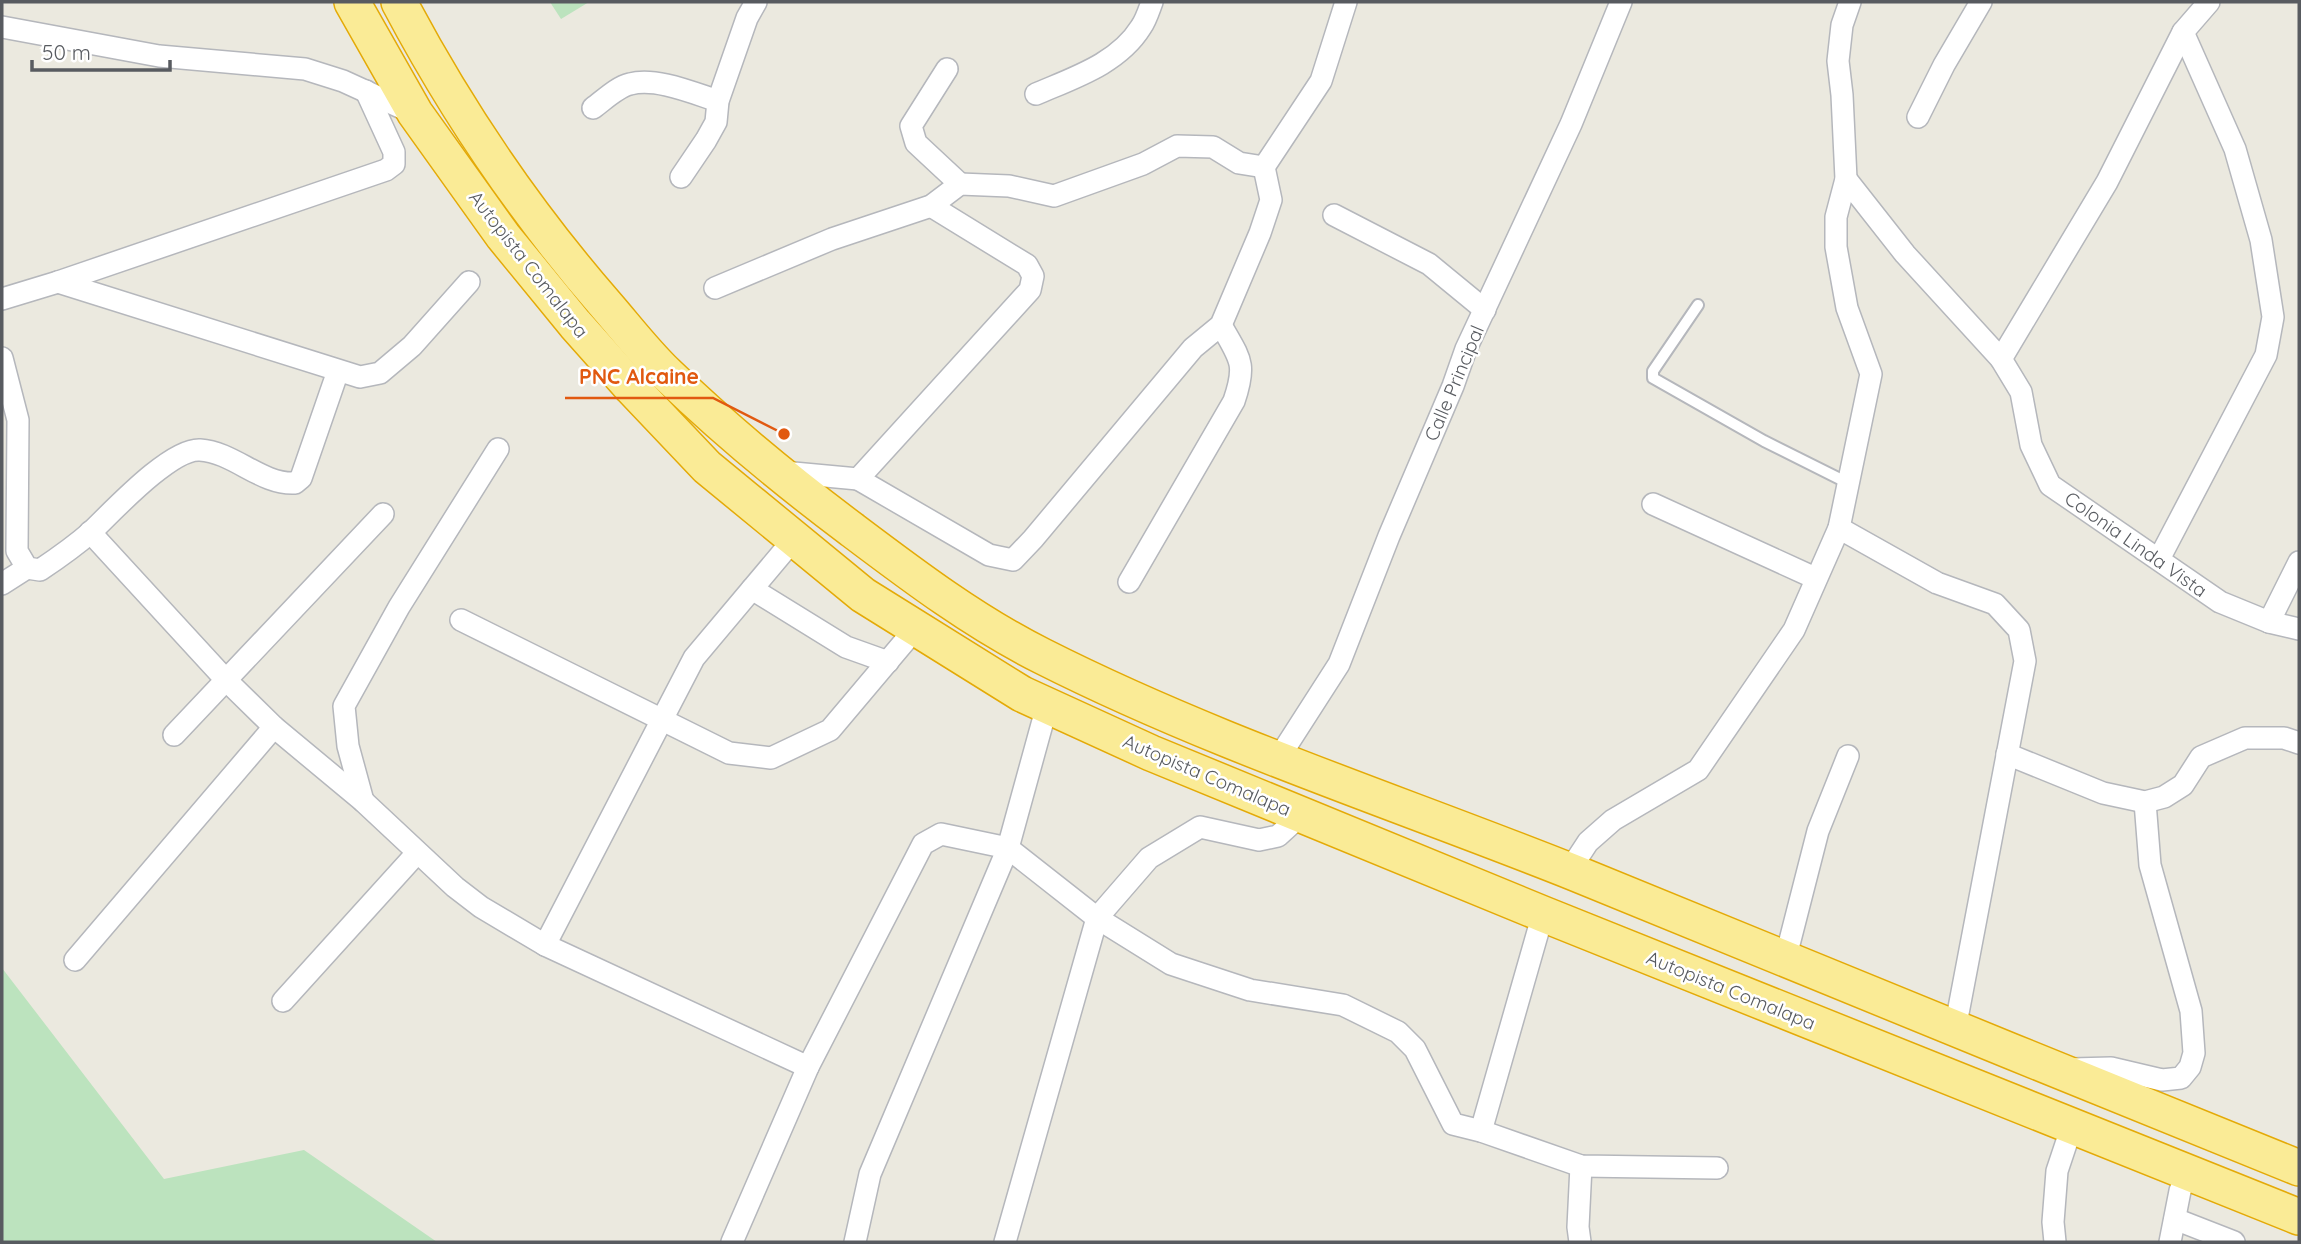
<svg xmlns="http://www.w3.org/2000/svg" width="2301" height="1244" viewBox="0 0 2301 1244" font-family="Quicksand,sans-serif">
<rect width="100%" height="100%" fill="#ebe9df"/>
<!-- green -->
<g fill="#bce3be">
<polygon points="550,2 589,2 561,19"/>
<polygon points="2,968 164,1179 304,1150 437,1242 2,1242"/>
</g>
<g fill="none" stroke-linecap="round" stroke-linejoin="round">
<defs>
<polyline id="service" points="1698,305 1653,371 1653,378 1764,441 1848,483"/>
<g id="minor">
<polyline points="2,27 159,56 305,69 343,81 413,113"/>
<polyline points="947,69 911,126 916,143 960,184"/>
<path d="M1036 94C1073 78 1118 64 1141 27 1146 20 1149 10 1152 2"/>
<path d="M593 108C604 100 617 87 630 84 656 77 693 93 718 101"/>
<polyline points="1918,117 1944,65 1981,2"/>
<polyline points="681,177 706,140 716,122 718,101 747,18 756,2"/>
<polyline points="1846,179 1905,254 2001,359 2021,392 2031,445 2050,485 2220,602 2269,622 2299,629"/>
<polyline points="1334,215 1429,264 1485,310"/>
<polyline points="58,282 360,377 380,373 412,346 469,282"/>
<polyline points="715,288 832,239 931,206 960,184 1009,186 1054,196 1143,164 1177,146 1213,147 1239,163 1264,167 1321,81 1346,2"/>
<polyline points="2,299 58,282 386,170 394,164 394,152 366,91"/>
<path d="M2 358 18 420 17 551 27 568 40 570C58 558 75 546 91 532 113 511 171 448 200 450 234 452 261 485 295 483L301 478 338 371"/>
<polyline points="2001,359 2107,182 2183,32 2209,2"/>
<polyline points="783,472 858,479 1030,290 1033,276 1027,265 931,206"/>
<polyline points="858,479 989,555 1013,560 1033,539 1193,348 1221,325 1260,233 1271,200 1264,167"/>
<polyline points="1653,504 1815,578"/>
<polyline points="1839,528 1937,583 1995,604 2019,630 2025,661 1955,1029"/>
<polyline points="90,532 226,680 274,727 363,801 455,887 481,907 545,945 808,1067 732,1242"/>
<polyline points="2159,559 2266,355 2273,317 2261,240 2235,149 2183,32"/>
<path d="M1129 582 1234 401C1247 363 1240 359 1221 325"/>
<polyline points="2,584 27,568"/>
<polyline points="752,589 846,647 888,662"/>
<polyline points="461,620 729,753 771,758 830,730 916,628"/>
<polyline points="2269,622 2299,562"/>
<polyline points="174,735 383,514"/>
<polyline points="2007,754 2103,793 2145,802 2164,797 2183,785 2201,757 2245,738 2284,738 2299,743"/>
<polyline points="1278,759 1339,664 1389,536 1453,386 1466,349 1571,124 1621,2"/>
<polyline points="363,801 348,746 344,706 399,607 498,449"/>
<polyline points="1569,871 1588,842 1613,820 1698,770 1794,630 1839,528 1871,374 1847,308 1836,247 1836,217 1846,179 1842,95 1838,61 1842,25 1850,2"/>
<polyline points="545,945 694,658 794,539"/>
<polyline points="75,960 274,727"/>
<polyline points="1785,960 1818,831 1848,756"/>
<polyline points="283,1001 417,853"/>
<polyline points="808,1067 923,844 941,834 1008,848 1097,918 1171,964 1250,990 1343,1005 1398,1032 1415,1049 1453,1124 1481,1131 1581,1166 1717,1168"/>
<polyline points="2072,1069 2111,1068 2162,1080 2181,1078 2190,1067 2194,1053 2191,1011 2150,865 2145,802"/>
<polyline points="1481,1131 1543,914"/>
<polyline points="2175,1219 2234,1242"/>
<polyline points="855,1242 870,1174 1008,848 1047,706"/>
<polyline points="1005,1242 1097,918 1149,858 1200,827 1259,840 1278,836 1301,815"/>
<polyline points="1580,1242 1578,1227 1581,1166"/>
<polyline points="2055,1242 2053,1222 2057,1171 2072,1126"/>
<polyline points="2170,1242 2180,1191 2187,1172"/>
</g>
<g id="trunk">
<polyline points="352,2 415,113 503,236 575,324 632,388 707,467 863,595 1022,694 1151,753 1543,914 2299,1217"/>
<path d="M399 2C456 110 525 212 606 305 626 328 645 353 667 374 725 430 787 481 851 529 912 575 974 622 1042 656 1214 743 1397 802 1575 873 1817 971 2057 1071 2299 1168"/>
</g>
</defs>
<!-- service casing -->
<use href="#service" stroke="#b5b7bc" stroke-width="14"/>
<!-- minor casing -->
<use href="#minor" stroke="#b5b7bc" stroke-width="24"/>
<!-- trunk casing -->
<use href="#trunk" stroke="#e4aa07" stroke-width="38"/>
<!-- service -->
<use href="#service" stroke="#fff" stroke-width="10"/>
<!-- minor -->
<use href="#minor" stroke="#fff" stroke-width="21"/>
<!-- trunk -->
<use href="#trunk" stroke="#faeb96" stroke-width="35"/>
</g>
<g text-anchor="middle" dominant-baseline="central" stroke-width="5" stroke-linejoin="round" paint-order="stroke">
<!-- street labels -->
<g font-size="19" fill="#585b60" stroke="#fff">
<text transform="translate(529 264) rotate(52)">Autopista Comalapa</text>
<text transform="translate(1454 383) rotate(-67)">Calle Principal</text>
<text transform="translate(2136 544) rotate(35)">Colonia Linda Vista</text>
<text transform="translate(1207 775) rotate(23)">Autopista Comalapa</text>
<text transform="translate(1731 990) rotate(22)">Autopista Comalapa</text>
</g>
</g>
<!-- callouts -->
<path fill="none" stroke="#e15910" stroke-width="2.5" d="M784 434L713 398H565"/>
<circle fill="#e15910" stroke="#fff" stroke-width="2.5" cx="784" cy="434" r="7"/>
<g font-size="21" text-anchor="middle" font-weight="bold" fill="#e15910" stroke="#fff" stroke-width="5" stroke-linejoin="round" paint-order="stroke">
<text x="639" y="384">PNC Alcaine</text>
</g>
<!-- border -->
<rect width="2301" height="1244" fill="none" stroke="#585b60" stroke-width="7"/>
<!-- scale -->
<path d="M32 60v10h138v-10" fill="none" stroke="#585b60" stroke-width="3.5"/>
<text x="42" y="60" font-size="21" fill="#585b60" stroke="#ffffff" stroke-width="5" paint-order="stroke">50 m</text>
</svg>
